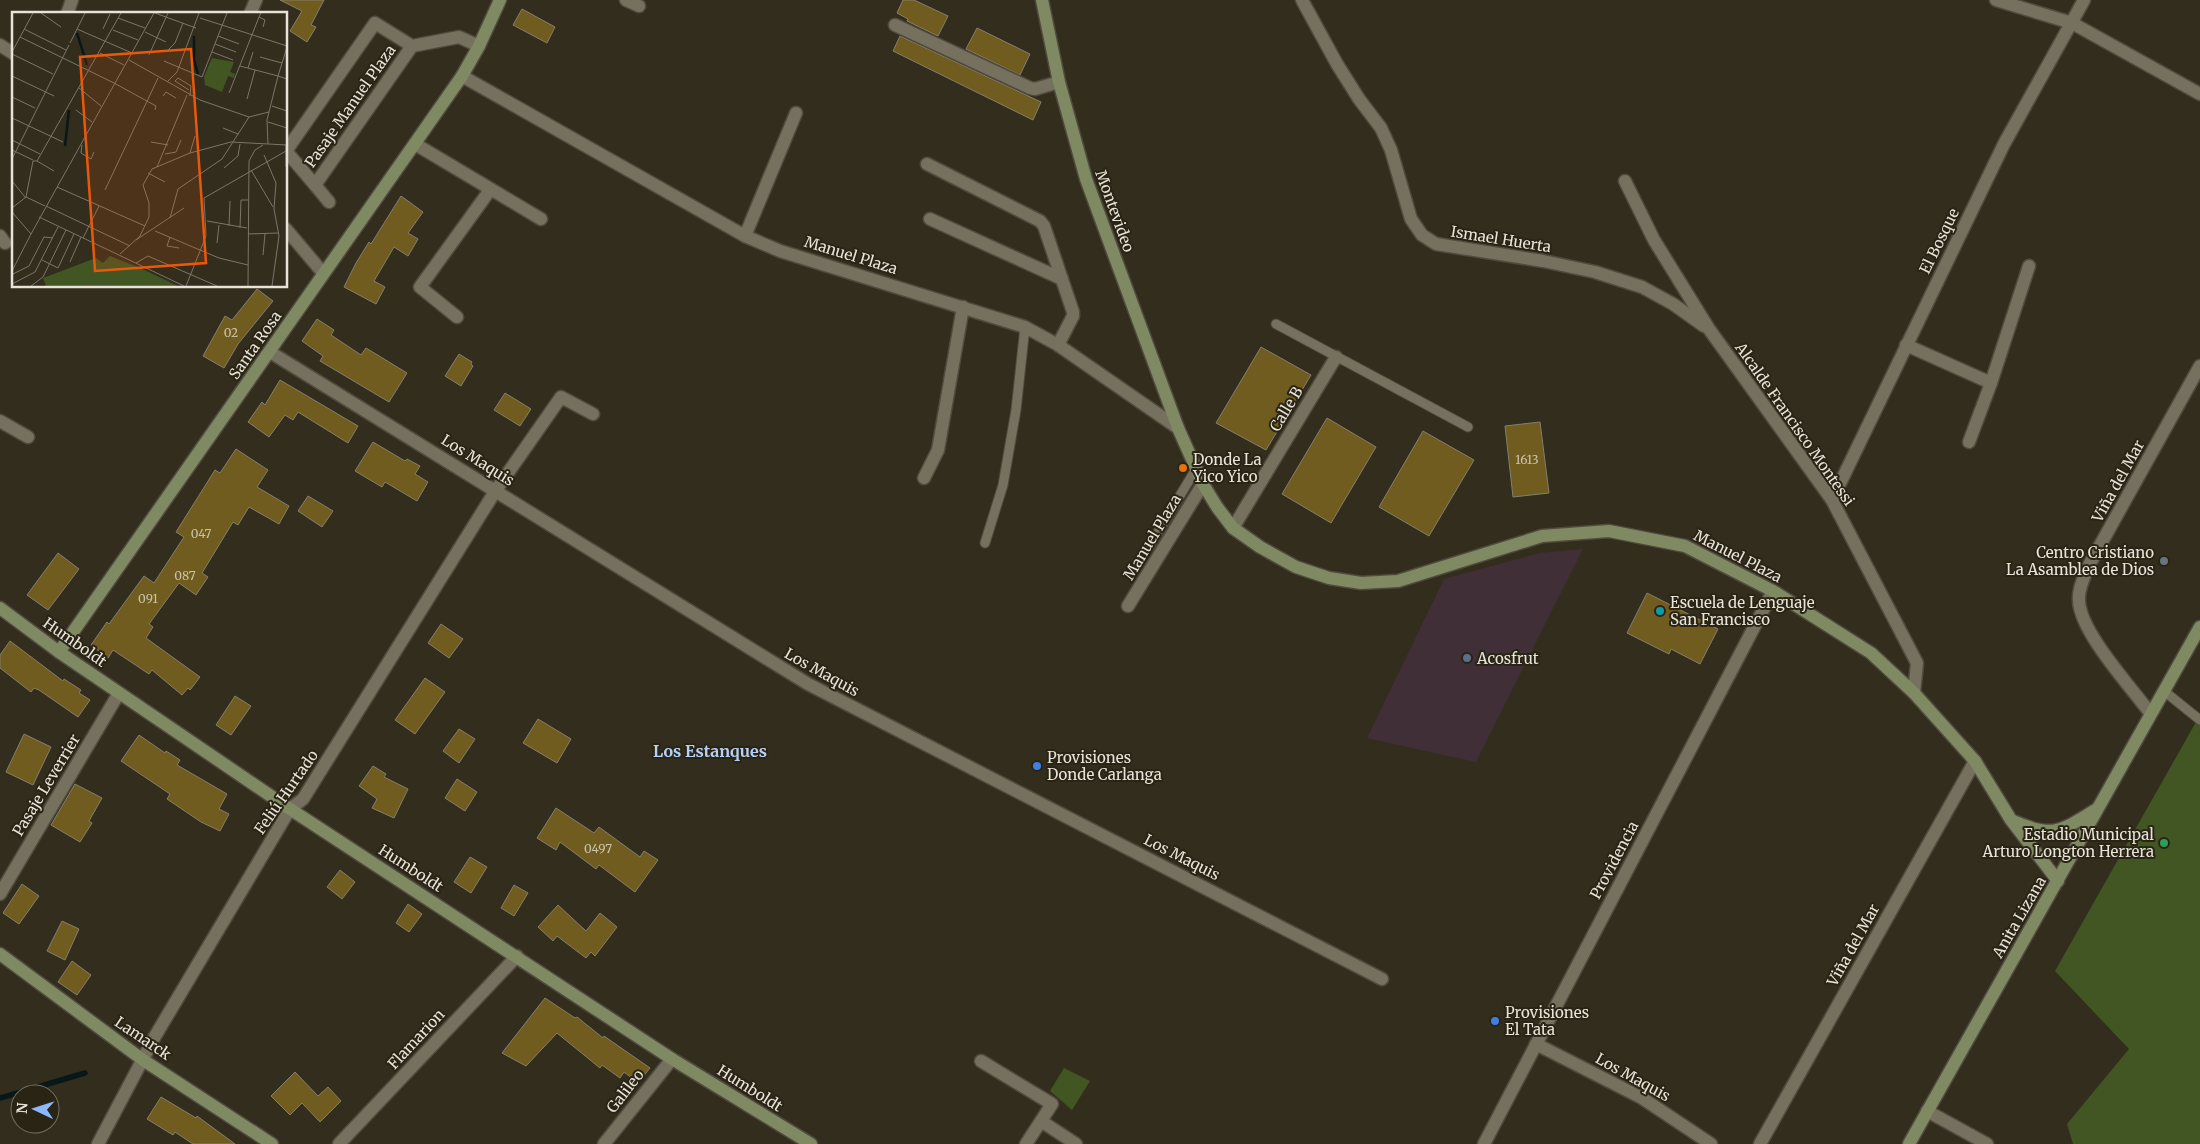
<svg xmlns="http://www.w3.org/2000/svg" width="2200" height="1144" viewBox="0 0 2200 1144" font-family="Merriweather,serif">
<rect width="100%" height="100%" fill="#332d1e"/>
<!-- industrial -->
<polygon fill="#412f38" points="1583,549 1476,762 1367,738 1444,579 1540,553"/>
<!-- green -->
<g fill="#425623">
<polygon points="2200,715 2200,1144 2073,1144 2067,1124 2129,1049 2055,971"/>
<polygon points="1064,1068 1090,1081 1072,1110 1050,1091"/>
</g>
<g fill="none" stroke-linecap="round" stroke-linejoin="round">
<!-- stream -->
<polyline stroke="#081718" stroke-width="5.5" points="0,1098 85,1073"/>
</g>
<!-- building -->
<g fill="#6f5c1e" stroke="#857f6d">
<polygon points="280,0 324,0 311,25 316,27 307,42 290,31 302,11"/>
<polygon points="903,0 914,0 948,16 938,36 907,21 908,19 897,13"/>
<polygon points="522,9 555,27 547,43 513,25"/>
<polygon points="977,28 1030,54 1020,75 966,49"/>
<polygon points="900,36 1041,102 1033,120 893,51"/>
<polygon points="401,196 423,212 408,233 418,239 408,256 394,247 374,281 385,287 376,304 344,287 356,263 369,242 371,244"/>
<polygon points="257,289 273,301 238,344 224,368 203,356 225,316 232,320"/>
<polygon points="317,319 334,330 331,335 361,355 366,348 407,373 389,402 320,361 323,356 302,341"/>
<polygon points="1261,347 1311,375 1266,450 1216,423"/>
<polygon points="459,354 472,362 471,364 473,366 461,386 445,376"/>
<polygon points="280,380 358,426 348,443 298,412 293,420 285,415 269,437 248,422 262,402 265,405"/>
<polygon points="505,393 531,409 520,426 494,410"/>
<polygon points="1327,418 1376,447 1331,523 1282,494"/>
<polygon points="1540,422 1549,493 1513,497 1505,426"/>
<polygon points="1423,431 1474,460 1429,536 1379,507"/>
<polygon points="373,442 405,461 407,459 420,466 415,474 428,482 417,501 385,482 382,487 355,471"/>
<polygon points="236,449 268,470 257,487 289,506 279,524 249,507 238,525 233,522 202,573 208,577 196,595 179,583 149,624 153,627 146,638 200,677 190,690 188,688 182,695 152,670 149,674 113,650 108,658 91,645 107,622 109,624 144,576 154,583 184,537 176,532 215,470 220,473"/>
<polygon points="308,496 333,511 322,527 298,511"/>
<polygon points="58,553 79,569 48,610 27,595"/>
<polygon points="1647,593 1718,629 1700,664 1671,649 1669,654 1627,633"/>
<polygon points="441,624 463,639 449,658 428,643"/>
<polygon points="10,641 63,681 64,679 81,690 79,693 90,700 78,717 39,690 34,688 31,692 0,668 0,655"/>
<polygon points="425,678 445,692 415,734 395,720"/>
<polygon points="235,696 251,706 231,735 216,725"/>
<polygon points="538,719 571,739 557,763 523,743"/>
<polygon points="459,729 475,739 459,763 443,751"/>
<polygon points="24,734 51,747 33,785 6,772"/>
<polygon points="139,735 165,753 166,751 180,760 177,765 227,794 219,809 229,814 220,831 201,822 167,799 170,794 121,761"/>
<polygon points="373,766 386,774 384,777 408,789 394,818 372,808 377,799 359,786"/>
<polygon points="457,779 477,792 465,811 445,798"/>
<polygon points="75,784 102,798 89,821 92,823 80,842 51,825"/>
<polygon points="556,808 594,833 599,827 640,857 644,851 658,860 635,892 599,865 596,869 560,842 556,850 537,838"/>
<polygon points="470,857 487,867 471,893 454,882"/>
<polygon points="340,870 355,882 342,899 327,887"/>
<polygon points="22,884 39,896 19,924 3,913"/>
<polygon points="514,885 528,893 514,916 501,908"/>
<polygon points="408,904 422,914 409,932 396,923"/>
<polygon points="558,905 586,931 600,913 617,927 595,956 591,952 586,958 557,936 553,941 538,927"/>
<polygon points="62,921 79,929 65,960 47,951"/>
<polygon points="72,961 91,975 77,995 58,982"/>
<polygon points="545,998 575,1018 577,1017 603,1038 604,1036 650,1068 638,1083 624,1072 620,1078 602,1065 600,1068 557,1033 526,1066 502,1053"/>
<polygon points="295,1072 318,1096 328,1087 341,1101 320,1122 302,1103 290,1115 271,1096"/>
<polygon points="161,1097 196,1118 197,1116 235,1144 193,1144 175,1132 173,1135 147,1119"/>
</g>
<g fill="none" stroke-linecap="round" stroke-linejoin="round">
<defs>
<g id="lane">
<polyline points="1276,324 1468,427"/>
<polyline points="985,543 1003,485 1016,410 1025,327"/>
<polyline points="1149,547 1196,469"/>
<polyline points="2164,691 2200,720"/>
</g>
<g id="street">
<polyline points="626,0 639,6"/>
<polyline points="1302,0 1337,64 1359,99 1381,128 1391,150 1411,219 1422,235 1436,244 1543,261 1595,272 1642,287 1673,304 1704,326"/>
<polyline points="1996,0 2072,23 2200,94"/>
<polyline points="67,14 72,0"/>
<polyline points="250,14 256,0"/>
<polyline points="895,25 1030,88 1035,89 1059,82"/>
<polyline points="0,45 14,54"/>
<polyline points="412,46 315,185 286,151 375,23 412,46 459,37 479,46"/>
<polyline points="462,76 745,236 780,251 1025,327 1058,345 1178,428"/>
<polyline points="415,144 541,219"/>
<polyline points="927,164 1040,221 1044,226 1073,312 1073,316 1058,345"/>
<polyline points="1625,181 1654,240 1709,329 1832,500 1917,663 1914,693"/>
<polyline points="315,185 329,202"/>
<polyline points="930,219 1062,279"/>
<polyline points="286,229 323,273"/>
<polyline points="0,236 5,243"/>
<polyline points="745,236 796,113"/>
<polyline points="457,317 420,287 490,190"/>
<polyline points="1906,345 1991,383 2029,266"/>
<polyline points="270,352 808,684 1382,979"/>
<polyline points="0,421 28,437"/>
<polyline points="1969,442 1991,383"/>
<polyline points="924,478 938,450 963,307"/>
<polyline points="1832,500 2004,144 2084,0"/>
<polyline points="1233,528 1336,357"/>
<polyline points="1128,606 1203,484"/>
<path d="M2150 713C2131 687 2079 631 2079 600 2078 589 2084 578 2088 567L2200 366"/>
<polyline points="0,894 119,693"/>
<polyline points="1536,1044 1642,1098 1711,1144"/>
<polyline points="981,1061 1052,1104 1026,1144"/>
<polyline points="1927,1111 1987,1144"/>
<polyline points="1041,1121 1076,1144"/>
<polyline points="98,1144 154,1038 290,809 303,799 496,490 561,397 593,414"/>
<polyline points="339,1144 517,956"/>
<polyline points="604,1144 672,1059"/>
<polyline points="1484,1144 1773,591"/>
<polyline points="1760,1144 1975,761"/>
</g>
<g id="secondary">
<polyline points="1042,0 1059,82 1086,179 1178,428 1203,484 1217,507 1233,528 1260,547 1296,567 1329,578 1361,583 1398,581 1542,536 1609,531 1685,546 1773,591 1871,653 1914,693 1975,761 2011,820 2058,881"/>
<polyline points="0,608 59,652 290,809 672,1059 811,1144"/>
<polyline points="59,652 462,76 479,46 500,0"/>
<path d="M2013 821C2055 839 2060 831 2097 809"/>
<polyline points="0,954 143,1060 272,1144"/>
<polyline points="1909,1144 2200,627"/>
</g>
</defs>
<!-- lane casing -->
<use href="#lane" stroke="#504b3e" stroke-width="11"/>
<!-- street casing -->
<use href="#street" stroke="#504b3e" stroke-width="15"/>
<!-- secondary casing -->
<use href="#secondary" stroke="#504b3e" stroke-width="15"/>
<!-- lane -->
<use href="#lane" stroke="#76705e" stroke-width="9"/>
<!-- street -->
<use href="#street" stroke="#76705e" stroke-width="12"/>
<!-- secondary -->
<use href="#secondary" stroke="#7f8a63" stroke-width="12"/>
</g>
<!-- markers -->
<circle fill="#e8710a" stroke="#292414" stroke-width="2" cx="1183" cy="468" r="5"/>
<circle fill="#6b7280" stroke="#292414" stroke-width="2" cx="2164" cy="561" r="5"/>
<circle fill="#0f9aa8" stroke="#292414" stroke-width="2" cx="1660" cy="611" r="5"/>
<circle fill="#5c6f8a" stroke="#292414" stroke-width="2" cx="1467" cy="658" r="5"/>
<g fill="#3f7fe0" stroke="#292414" stroke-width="2">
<circle cx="1037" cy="766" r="5"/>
<circle cx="1495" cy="1021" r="5"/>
</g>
<circle fill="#2e9e5b" stroke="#292414" stroke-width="2" cx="2164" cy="843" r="5"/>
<g text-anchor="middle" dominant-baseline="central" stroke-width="4" stroke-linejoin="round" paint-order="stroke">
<!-- number labels -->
<g font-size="12" fill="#c9c1aa">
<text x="231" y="332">02</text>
<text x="1527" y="459">1613</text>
<text x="201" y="533">047</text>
<text x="185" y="575">087</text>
<text x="148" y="598">091</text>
<text x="598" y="848">0497</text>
</g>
<!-- street labels -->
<g font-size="15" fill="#e7e3d9" stroke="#292414">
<text transform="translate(350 106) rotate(-55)">Pasaje Manuel Plaza</text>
<text transform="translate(1115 211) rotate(70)">Montevideo</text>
<text transform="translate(1501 239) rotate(9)">Ismael Huerta</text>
<text transform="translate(1939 241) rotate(-64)">El Bosque</text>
<text transform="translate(851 255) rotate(17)">Manuel Plaza</text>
<text transform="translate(255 345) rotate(-55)">Santa Rosa</text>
<text transform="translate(1286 409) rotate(-59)">Calle B</text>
<text transform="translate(1795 424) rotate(55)">Alcalde Francisco Montessi</text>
<text transform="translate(478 460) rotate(32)">Los Maquis</text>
<text transform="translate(2118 481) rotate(-61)">Viña del Mar</text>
<text transform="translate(1152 537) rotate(-59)">Manuel Plaza</text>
<text transform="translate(1738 556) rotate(27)">Manuel Plaza</text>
<text transform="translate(75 642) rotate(35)">Humboldt</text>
<text transform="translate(822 672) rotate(29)">Los Maquis</text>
<text transform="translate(46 785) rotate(-59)">Pasaje Leverrier</text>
<text transform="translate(286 792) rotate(-55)">Feliú Hurtado</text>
<text transform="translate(1182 857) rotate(27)">Los Maquis</text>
<text transform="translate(1614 860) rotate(-62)">Providencia</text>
<text transform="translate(411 868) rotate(33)">Humboldt</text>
<text transform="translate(2019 917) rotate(-60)">Anita Lizana</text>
<text transform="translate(1853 945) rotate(-61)">Viña del Mar</text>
<text transform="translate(143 1038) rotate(34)">Lamarck</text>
<text transform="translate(416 1039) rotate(-47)">Flamarion</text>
<text transform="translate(1633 1077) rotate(29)">Los Maquis</text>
<text transform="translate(750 1088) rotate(32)">Humboldt</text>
<text transform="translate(625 1091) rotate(-52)">Galileo</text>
</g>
<!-- poi labels -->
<g font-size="15" fill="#e7e3d9" stroke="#292414" text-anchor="start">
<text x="1193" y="459">Donde La<tspan x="1193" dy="17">Yico Yico</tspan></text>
<text x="2154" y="552" text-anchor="end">Centro Cristiano<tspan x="2154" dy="17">La Asamblea de Dios</tspan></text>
<text x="1670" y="602">Escuela de Lenguaje<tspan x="1670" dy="17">San Francisco</tspan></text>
<text x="1477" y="658">Acosfrut</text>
<text x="1047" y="757">Provisiones<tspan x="1047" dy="17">Donde Carlanga</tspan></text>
<text x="2154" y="834" text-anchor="end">Estadio Municipal<tspan x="2154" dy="17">Arturo Longton Herrera</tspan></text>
<text x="1505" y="1012">Provisiones<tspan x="1505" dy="17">El Tata</tspan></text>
</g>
<!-- neighbourhood labels -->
<g font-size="16" font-weight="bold" fill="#b7d0f6" stroke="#292414">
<text x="710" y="751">Los Estanques</text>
</g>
</g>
<!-- overview -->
<g transform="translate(12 12)">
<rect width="275" height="275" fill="#332d1e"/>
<path d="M200 46 222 50 218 60 223 62 222 66 216 64 210 80 193 73 192 65ZM98 244 126 255 166 274H34L31 266 84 246 91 251Z" fill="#425623"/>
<path fill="none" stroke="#081718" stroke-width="2.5" d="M65 21 75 53M182 24V48L186 62M53 134 57 98"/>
<path fill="none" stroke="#7b7669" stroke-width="1" d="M29 1 49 15M143 1 184 16M249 1 247 5 253 8 251 15M106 6 133 16M188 6 275 34M12 17 54 38M65 17 120 41M91 17 98 2M101 18 126 28M133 20 154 30M206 24 227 32M8 25 102 71 144 94 143 98M58 31 73 1M203 32 224 40M275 35 266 64 275 67M155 39 163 31 171 11M0 40 21 1M200 40 221 48M88 41 112 53M0 42 41 62M137 43 156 1M248 45 270 51M117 48 188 88 237 105 257 100M152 49 190 65 215 1M228 54 266 64 255 108 256 132M236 56 241 40M0 64 42 84M155 70 165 60 187 1M67 76 89 94M177 78 163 69 166 66 179 74 178 84M217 81 247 5M151 84 154 80 164 86M0 85 23 96M235 87 243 58M260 94 275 99M64 98 80 110M0 106 51 130M256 110 275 116M211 116 226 122M0 128 28 142M139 130 156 133M70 133 69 141 79 147 82 140M0 138 21 148M178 141 183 124M153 142 164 140 169 128M252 143 264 171 262 197 267 224 260 274M0 147 57 33M25 149 42 159M145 155 175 83M274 155V133M212 156 226 144 228 132M239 158 261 195M136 161 153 170M0 169 13 185M45 175 133 214M93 178 146 66M14 185 33 194M34 194 118 234M0 196 14 185 21 149H25L109 1M0 200 19 222 142 1M27 205 172 274M158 206 166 177 210 147 237 105M195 209 235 216M217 214 218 189M228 216 229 188H236M143 219 207 246 236 253M236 222 266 221M158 225 155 234 167 236M71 226 87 194M124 228 172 196M205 231 207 213M108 242 128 224 137 205V191L131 173 140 157 178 141 219 130 275 133M251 243 253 222M30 248 46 256 62 222M58 250 69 225M124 251 136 244 205 274M0 259 19 222M1 262 17 254 32 225 41 226M0 272 23 260 46 215M19 274 31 265 54 218M174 274 194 224 192 186 274 139M236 274 237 149 243 138 251 133"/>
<path fill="#e8590c" fill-opacity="0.15" stroke="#e8590c" stroke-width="2.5" d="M179 37 194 251 83 259 68 45Z"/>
<rect width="275" height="275" fill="none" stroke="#e7e3d9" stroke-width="2.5"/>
</g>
<!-- north arrow -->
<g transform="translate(35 1109) rotate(274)"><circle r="24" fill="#292414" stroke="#757063"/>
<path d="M0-4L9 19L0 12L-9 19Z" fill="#8cb9fc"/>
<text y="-8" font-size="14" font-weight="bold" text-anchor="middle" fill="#e7e3d9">N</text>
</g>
</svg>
